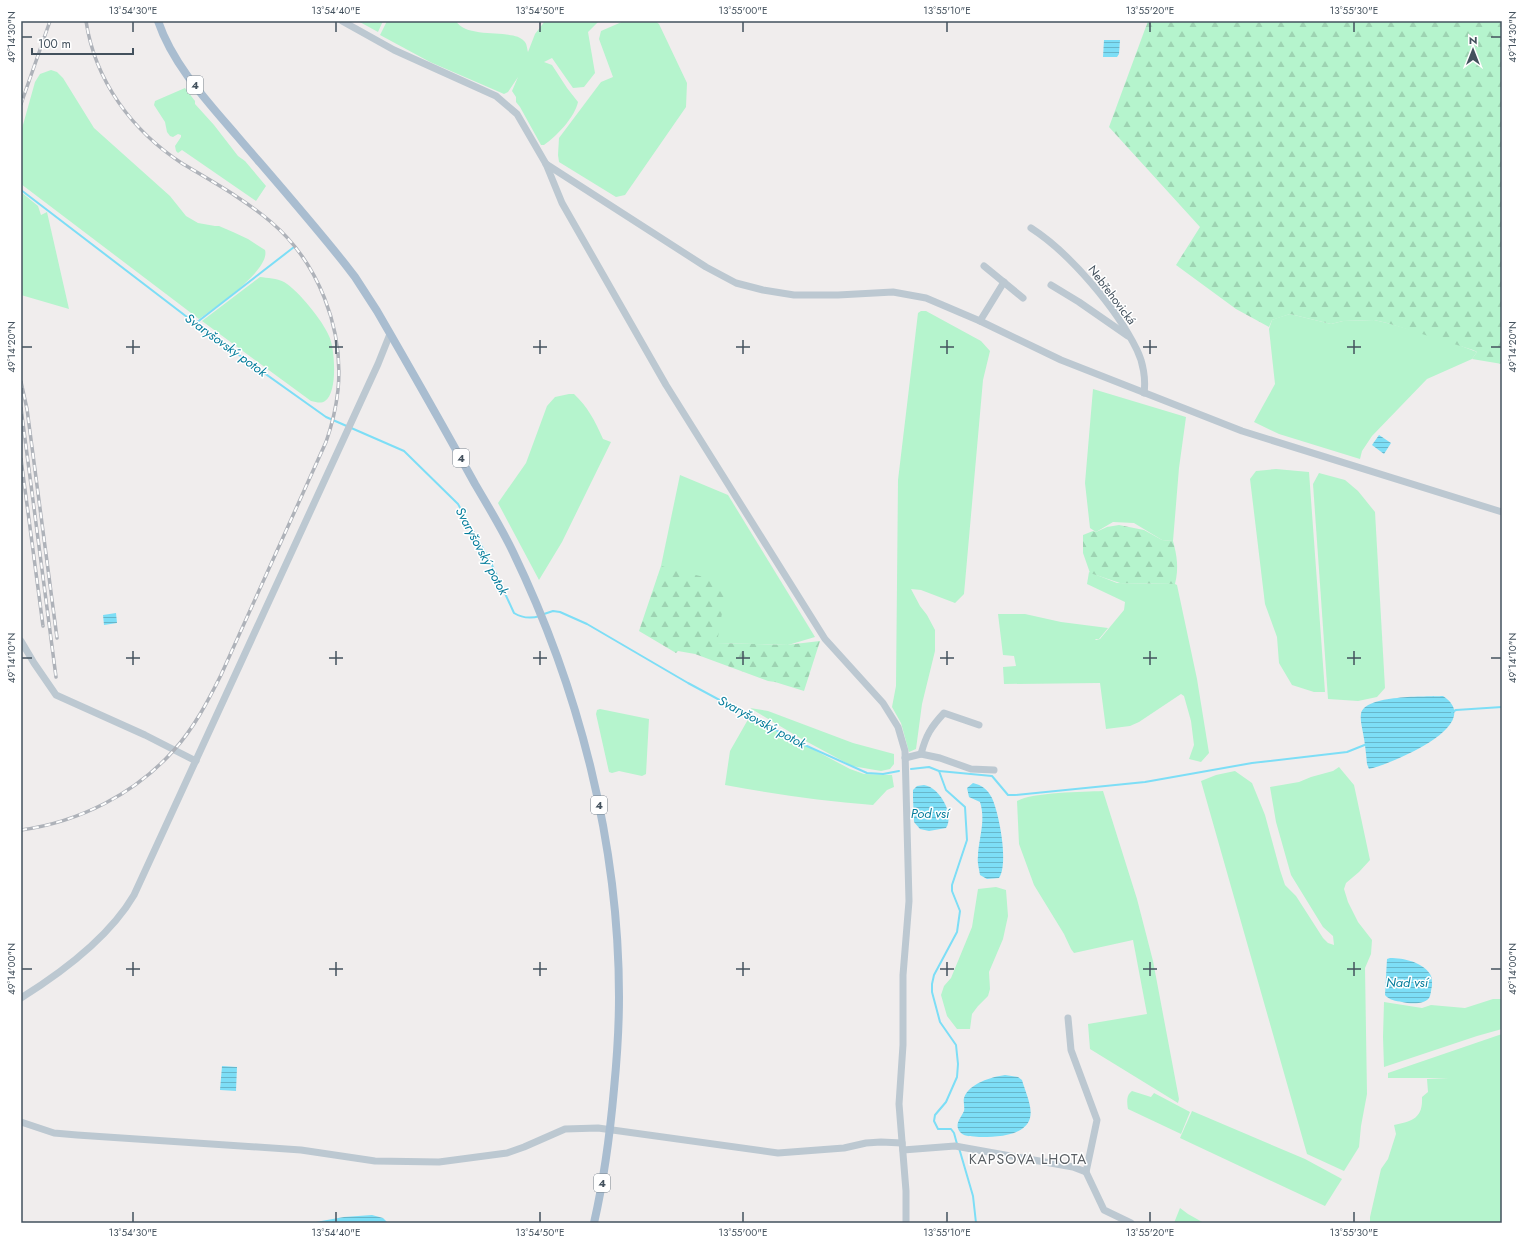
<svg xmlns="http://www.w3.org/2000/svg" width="1523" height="1244" viewBox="0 0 1523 1244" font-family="Jost,sans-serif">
<defs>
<pattern id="forest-firs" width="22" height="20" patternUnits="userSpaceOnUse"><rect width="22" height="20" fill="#b5f4cd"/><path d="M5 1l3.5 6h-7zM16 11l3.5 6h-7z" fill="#9dd3b2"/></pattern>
<pattern id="water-rules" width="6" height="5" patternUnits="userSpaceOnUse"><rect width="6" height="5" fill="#7ddef6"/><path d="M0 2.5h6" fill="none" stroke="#68b6ca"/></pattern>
</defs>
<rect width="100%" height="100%" fill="#f0eded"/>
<!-- green -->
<g fill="#b5f4cd">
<polygon points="358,21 383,21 378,32"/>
<path d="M387 21H456C467 40 514 28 524 41 527 43 527 49 528 52L535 34 545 21H599L588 32 595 73 584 87 573 88 552 58 544 62 552 65 567 88 578 102C575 117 556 137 544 145H541L520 107 516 102V97L512 91 518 77 508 92 504 94 430 62 380 35Z"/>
<polygon points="624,21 655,21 659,24 687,83 686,107 625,195 616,197 559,162 558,155 559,138 601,82 613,77 599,39 601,31"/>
<path d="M51 70 57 72 63 78 94 128 170 196 186 216 198 223 215 226H219L233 232 248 239 265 250C271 270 214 308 199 319L21 184V132L35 82 40 74Z"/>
<polygon points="185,88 195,101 195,104 214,125 238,156 245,161 266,186 256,201 182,150 178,153 176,151 175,146 181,137 181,135 178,134 173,137 170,136 167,132 165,122 154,105 155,101"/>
<polygon points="21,192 38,206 41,215 47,212 69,309 21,295"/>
<path d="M260 277C267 278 277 278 284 282 298 290 323 321 329 336 335 348 338 393 325 401 321 404 316 402 311 401L202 321Z"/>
<polygon points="921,311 926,311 981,341 990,351 983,380 964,594 955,603 921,590 911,589 920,606 927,615 935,630 935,651 922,704 916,749 909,752 901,723 892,707 896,686 898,480 918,313"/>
<polygon points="1290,314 1331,324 1343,321 1374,320 1387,323 1440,338 1477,352 1472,359 1427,379 1372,436 1362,451 1360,459 1279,434 1254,422 1275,384 1269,329 1272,320 1277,318"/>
<polygon points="1093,389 1186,417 1179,468 1173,541 1162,540 1134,523 1113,522 1096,532 1090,528 1085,483"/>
<path d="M569 394H574C588 407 595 421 603 439L611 442 562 542 539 580 498 503 526 463 547 406 555 397Z"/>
<polygon points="1276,469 1309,472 1325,692 1314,692 1292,685 1279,663 1277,637 1265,604 1250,479 1256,471"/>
<polygon points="1319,473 1345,480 1358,491 1375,512 1385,688 1377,697 1358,701 1328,699 1313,484"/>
<polygon points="680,475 728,495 815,637 788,645 717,643 661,566"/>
<polygon points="1089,572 1117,583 1175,584 1177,585 1197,679 1209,753 1201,762 1189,759 1194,745 1191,721 1184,696 1181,694 1139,722 1130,726 1106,729 1100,683 1004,684 1003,667 1016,666 1014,656 1003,655 998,614 1025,614 1061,622 1108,628 1099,639 1095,639 1096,640 1100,639 1124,610 1125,602 1087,584"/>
<polygon points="750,708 768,711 853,743 894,754 894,764 890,769 881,771 852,766 800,738"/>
<polygon points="600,709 649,719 646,774 642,776 619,771 612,773 609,772 596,714 597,710"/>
<path d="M750 716 850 769 864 774 892 775 894 787 887 790 873 805C823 801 774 794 725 785L730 751Z"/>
<polygon points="1339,767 1354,785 1370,860 1359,872 1346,883 1344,889 1348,902 1358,922 1372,940 1371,954 1365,968 1367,1094 1361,1126 1359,1147 1344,1171 1307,1154 1201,781 1216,775 1235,771 1252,783 1265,815 1280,870 1285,885 1296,896 1323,938 1328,943 1334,945 1333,936 1323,927 1291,875 1276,822 1270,787 1299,782 1311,777 1333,771"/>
<path d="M1103 791 1137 899 1153 961 1179 1099 1178 1103 1090 1049 1088 1024 1147 1014 1133 940 1074 953 1071 949 1064 934 1034 885 1019 844 1017 801C1033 792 1083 792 1103 791Z"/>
<polygon points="996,887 1006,890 1008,916 1003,939 989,972 990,989 988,996 978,1006 972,1014 970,1029 957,1029 947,1016 941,995 944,986 951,978 972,927 978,889"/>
<polygon points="1493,999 1502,999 1502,1029 1477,1036 1384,1067 1383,1037 1384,1002 1422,1008 1431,1005 1465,1008"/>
<path d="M1502 1034V1223H1370V1217L1381 1169 1388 1159 1396 1134 1394 1125C1413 1121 1423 1118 1422 1097L1428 1092 1427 1079 1449 1078H1388V1073Z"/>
<path d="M1132 1091 1151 1097 1154 1093 1190 1112 1181 1134 1128 1109C1127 1102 1126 1095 1132 1091Z"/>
<polygon points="1192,1111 1305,1159 1342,1179 1325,1206 1180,1138"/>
<polygon points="1180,1208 1188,1214 1204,1223 1174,1223"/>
</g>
<!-- forest -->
<g fill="url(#forest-firs)">
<polygon points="1148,21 1502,21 1502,364 1472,359 1477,352 1473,350 1387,323 1374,320 1343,321 1331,324 1290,314 1272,320 1269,327 1236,309 1176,265 1200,227 1109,127"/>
<path d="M1119 525 1144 530 1162 540 1173 541C1177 556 1179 568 1175 584L1120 583 1090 573 1083 553V535L1093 531 1096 532 1107 527Z"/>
<polygon points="661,566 727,583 717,643 786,645 820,641 804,691 775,682 768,681 695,654 678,651 676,653 639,631"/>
</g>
<!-- water -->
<g fill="url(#water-rules)">
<polygon points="1104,40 1120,40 1119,54 1117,57 1103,57"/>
<polygon points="1379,435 1391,443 1384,454 1372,445"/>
<polygon points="116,613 117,623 104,625 103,615"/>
<path d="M1443 696C1487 725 1391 764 1369 769L1367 764C1366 753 1365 743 1363 733 1362 727 1360 720 1361 714 1364 694 1427 697 1443 696Z"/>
<path d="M973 783C982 785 988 790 992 798 999 813 1009 864 999 878L987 879 980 875C979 868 977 862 978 856 979 837 986 821 980 802L969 797 967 788Z"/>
<path d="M924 785C939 787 955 814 946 828L929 831 920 829 914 822 913 798V790L917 786Z"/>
<path d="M1390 958C1404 958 1422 962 1430 974 1432 977 1432 982 1432 986 1431 989 1431 993 1430 996 1427 1005 1410 1004 1402 1002 1396 1001 1389 1000 1385 995L1387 959Z"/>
<polygon points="222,1066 237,1067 236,1091 220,1090"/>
<path d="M1005 1075 1018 1077 1022 1080C1025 1091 1033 1107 1030 1118 1025 1137 993 1137 979 1137 973 1136 965 1137 961 1133 953 1125 961 1118 964 1111 965 1107 963 1102 964 1098 969 1083 992 1077 1005 1075Z"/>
<polygon points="372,1215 383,1218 388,1223 310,1223 344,1217"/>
</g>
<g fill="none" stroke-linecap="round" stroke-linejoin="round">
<!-- stream -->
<g stroke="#7ddef6" stroke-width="2">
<path d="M21 190 204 330 326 417 404 451 458 504 491 563 514 613C522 618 530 619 540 616"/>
<polyline points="196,323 294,247"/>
<polyline points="544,614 553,611 560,612 587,624 688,683 798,742 867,773 883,774 899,771"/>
<polyline points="1452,712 1456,710 1502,707"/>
<polyline points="911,769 929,767 939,771 946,790 965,807 967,840 952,885 952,891 960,911 957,932 934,975 932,984 932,992 940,1022 956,1045 958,1064 957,1077 946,1102 935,1115 934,1121 938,1129 951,1129 954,1133 957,1144"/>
<polyline points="939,771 992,776 1008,795 1015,795 1145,782 1252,763 1347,752 1367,744"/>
<polyline points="959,1148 973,1196 976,1223"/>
</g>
<!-- minor -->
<g stroke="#bcc8d1" stroke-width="7">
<polyline points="342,21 394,50 496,96 517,114 546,164 562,203 666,385 825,639 883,703 898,727 905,751 909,901 903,975 903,1045 899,1104 906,1191 906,1223"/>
<polyline points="546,164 706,267 736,283 763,290 794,295 838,295 893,292 926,298 980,321 1061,360 1242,431 1502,512"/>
<path d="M1031 228C1070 253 1117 309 1137 350 1143 362 1146 379 1144 393"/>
<polyline points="984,266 1023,298"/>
<polyline points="1051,285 1079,302 1128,336"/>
<polyline points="980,321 1004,282"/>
<polyline points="21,641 34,663 56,695 145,735 196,761"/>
<path d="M921 754C926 735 931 727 944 713L979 725"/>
<polyline points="905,758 921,754 940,758 971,769 994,770"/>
<path d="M21 998C61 973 110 936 134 895L378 364 390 334"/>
<polyline points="1068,1018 1071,1050 1097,1120 1086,1172"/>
<polyline points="21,1122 54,1133 77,1135 301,1150 375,1161 439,1162 507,1153 524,1147 565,1129 598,1128 778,1153 844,1148 866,1143 881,1142 902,1143"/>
<polyline points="903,1150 955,1146 1073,1167 1086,1172 1104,1210 1131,1223"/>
</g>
<!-- major -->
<path stroke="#a9bdd0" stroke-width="8" d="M158 21C173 65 207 101 237 136 273 178 310 220 345 264L355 277 377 311C410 368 443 426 475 484 488 506 502 529 513 552 579 689 619 843 619 997 619 1027 617 1058 614 1089 610 1134 604 1179 594 1223"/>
<defs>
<g id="rail">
<polyline points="21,104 50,21"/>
<polyline points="21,382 27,409 57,638"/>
<polyline points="21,408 56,677"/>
<polyline points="21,459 43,626"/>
<path d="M21 830C79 822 135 794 174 750 194 728 208 701 221 675L326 442C332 425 336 408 338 390 344 328 318 262 271 222 244 199 213 182 183 164 132 131 95 81 86 21"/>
</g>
</defs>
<!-- rail casing -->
<use href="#rail" stroke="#aeb2b9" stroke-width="3.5"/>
<!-- rail -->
<use href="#rail" stroke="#fff" stroke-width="2" stroke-dasharray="6" stroke-linecap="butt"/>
</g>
<!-- ticks -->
<path fill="none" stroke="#43515d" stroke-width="1.5" d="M133 22V32M336 22V32M540 22V32M743 22V32M947 22V32M1150 22V32M1354 22V32M22 37H32M1491 37H1501M133 340V354M336 340V354M540 340V354M743 340V354M947 340V354M1150 340V354M1354 340V354M22 347H32M126 347H140M329 347H343M533 347H547M736 347H750M940 347H954M1143 347H1157M1347 347H1361M1491 347H1501M133 651V665M336 651V665M540 651V665M743 651V665M947 651V665M1150 651V665M1354 651V665M22 658H32M126 658H140M329 658H343M533 658H547M736 658H750M940 658H954M1143 658H1157M1347 658H1361M1491 658H1501M133 962V976M336 962V976M540 962V976M743 962V976M947 962V976M1150 962V976M1354 962V976M22 969H32M126 969H140M329 969H343M533 969H547M736 969H750M940 969H954M1143 969H1157M1347 969H1361M1491 969H1501M133 1212V1222M336 1212V1222M540 1212V1222M743 1212V1222M947 1212V1222M1150 1212V1222M1354 1212V1222"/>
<g text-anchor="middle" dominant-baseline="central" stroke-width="3" stroke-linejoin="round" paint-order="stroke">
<!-- shield labels -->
<g fill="#fff" stroke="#7b858e" stroke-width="1">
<rect x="187" y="76" width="16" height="18" rx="3"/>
<rect x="453" y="449" width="16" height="18" rx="3"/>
<rect x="591" y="796" width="16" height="18" rx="3"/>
<rect x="594" y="1174" width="16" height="18" rx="3"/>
</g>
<g font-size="11" font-weight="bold" fill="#43515d">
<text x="195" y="85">4</text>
<text x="461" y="458">4</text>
<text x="599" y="805">4</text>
<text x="602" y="1183">4</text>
</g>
<!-- street labels -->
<g font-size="12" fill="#43515d" stroke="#fff">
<text transform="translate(1112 295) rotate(53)">Nebřehovická</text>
</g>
<!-- water labels -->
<g font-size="13" font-style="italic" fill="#037c9b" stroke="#fff">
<text transform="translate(226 345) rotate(36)">Svaryšovský potok</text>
<text transform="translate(482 551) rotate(62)">Svaryšovský potok</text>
<text transform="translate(762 722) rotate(28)">Svaryšovský potok</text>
<text x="930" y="813">Pod vsí</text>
<text x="1407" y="982">Nad vsí</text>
</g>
<!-- quarter labels -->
<g font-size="14" letter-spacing="1" fill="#595e63" stroke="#fff">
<text x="1028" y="1159">KAPSOVA LHOTA</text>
</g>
</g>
<!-- border -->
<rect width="1523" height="1244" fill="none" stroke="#ffffff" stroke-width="44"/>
<!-- north arrow -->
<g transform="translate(1473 50)" stroke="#ffffff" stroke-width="3" paint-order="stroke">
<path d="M0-3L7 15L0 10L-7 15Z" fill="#43515d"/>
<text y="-6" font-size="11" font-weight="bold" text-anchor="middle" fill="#43515d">N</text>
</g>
<!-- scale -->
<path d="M32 48v6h101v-6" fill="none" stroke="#43515d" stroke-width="2"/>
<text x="38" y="48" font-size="12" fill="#43515d" stroke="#ffffff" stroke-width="3" paint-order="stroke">100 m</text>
<rect x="22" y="22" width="1479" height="1200" fill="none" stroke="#43515d" stroke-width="1.5"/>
<g font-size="10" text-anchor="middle" fill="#43515d">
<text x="133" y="14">13°54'30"E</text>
<text x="336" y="14">13°54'40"E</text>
<text x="540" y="14">13°54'50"E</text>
<text x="743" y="14">13°55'00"E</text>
<text x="947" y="14">13°55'10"E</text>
<text x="1150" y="14">13°55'20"E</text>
<text x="1354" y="14">13°55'30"E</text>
<text transform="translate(11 37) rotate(-90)" y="4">49°14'30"N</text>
<text transform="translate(1512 37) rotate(-90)" y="4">49°14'30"N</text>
<text transform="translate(11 347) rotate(-90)" y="4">49°14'20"N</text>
<text transform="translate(1512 347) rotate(-90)" y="4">49°14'20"N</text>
<text transform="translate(11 658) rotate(-90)" y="4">49°14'10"N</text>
<text transform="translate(1512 658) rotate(-90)" y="4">49°14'10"N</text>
<text transform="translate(11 969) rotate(-90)" y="4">49°14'00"N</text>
<text transform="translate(1512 969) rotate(-90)" y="4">49°14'00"N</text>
<text x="133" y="1236">13°54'30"E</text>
<text x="336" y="1236">13°54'40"E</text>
<text x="540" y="1236">13°54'50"E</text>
<text x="743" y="1236">13°55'00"E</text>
<text x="947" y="1236">13°55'10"E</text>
<text x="1150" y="1236">13°55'20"E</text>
<text x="1354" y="1236">13°55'30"E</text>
</g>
</svg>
